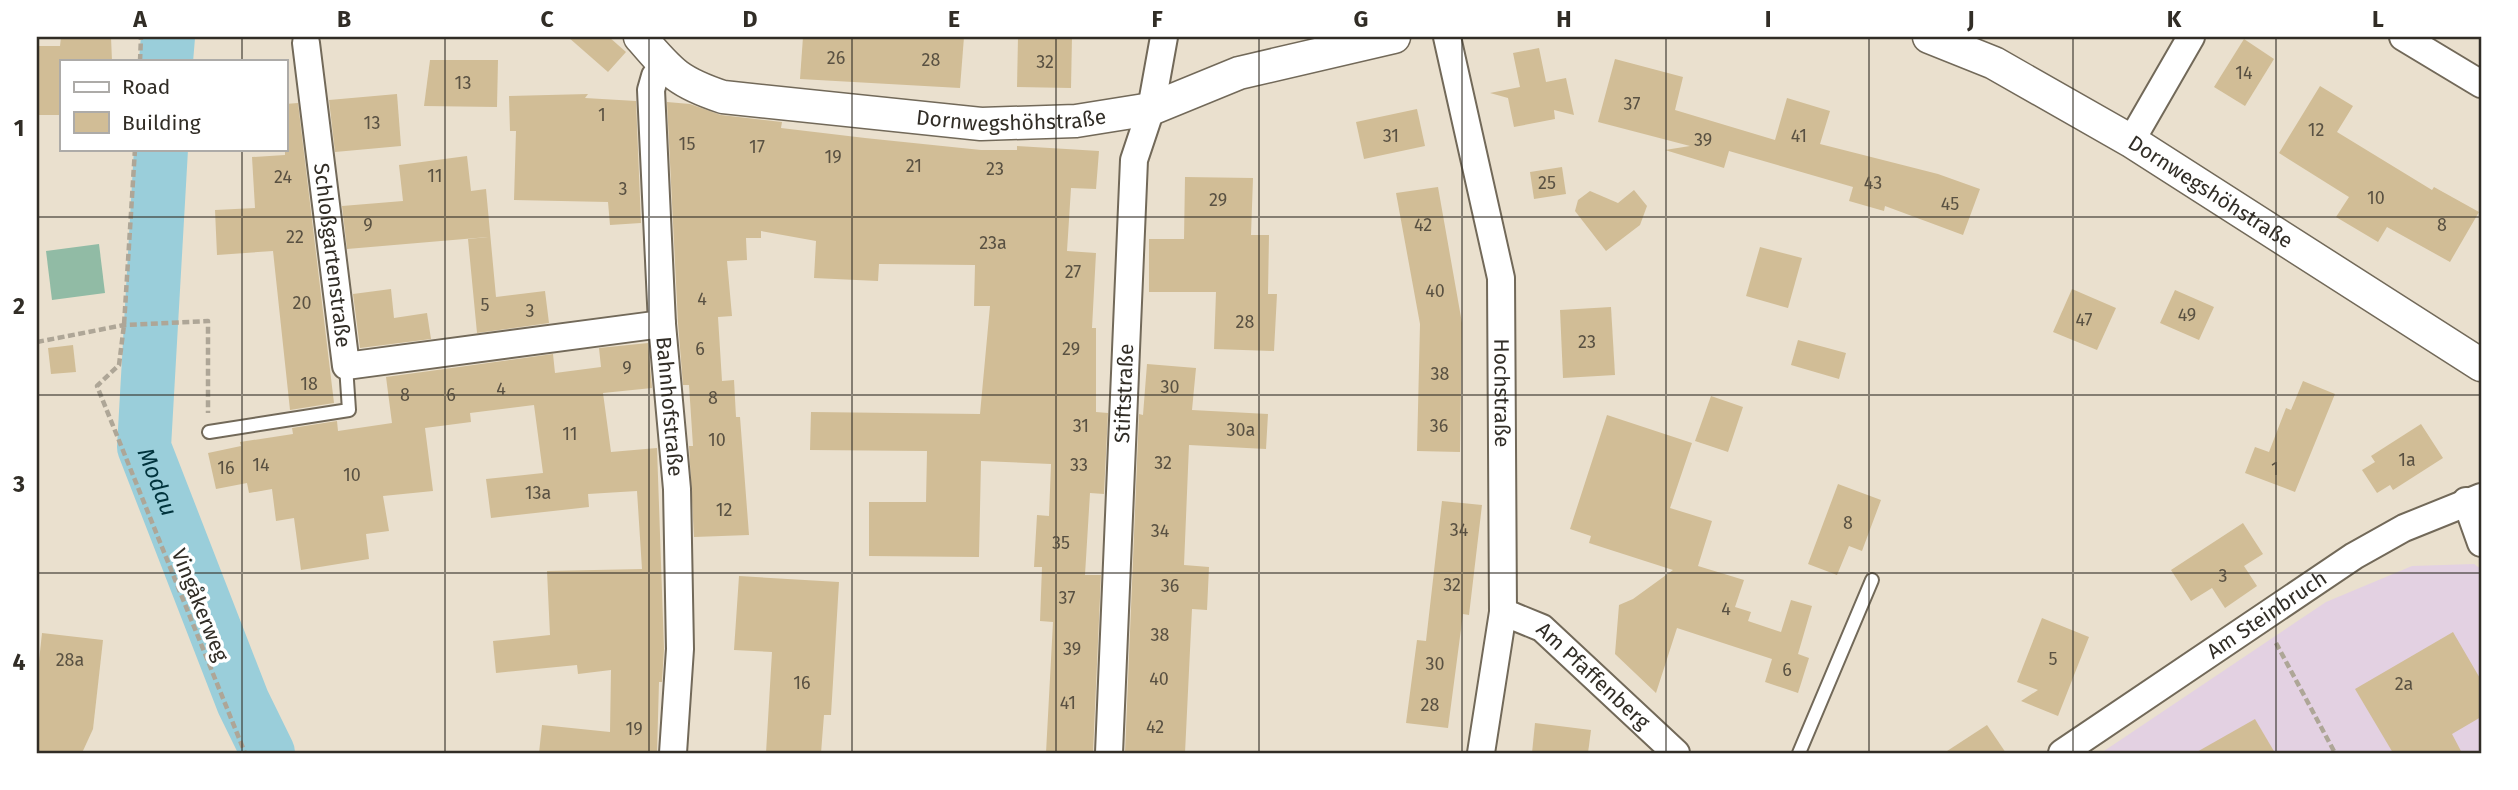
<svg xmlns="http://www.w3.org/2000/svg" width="2518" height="790" viewBox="0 0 2518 790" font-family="'Fira Sans',sans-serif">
<rect width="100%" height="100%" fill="#eae0ce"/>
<!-- education -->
<polygon fill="#e3d1e2" points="2474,564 2481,569 2481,753 2101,753 2326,602 2412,566"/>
<!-- green -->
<polygon fill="#91bba5" points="99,244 105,293 52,300 46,251"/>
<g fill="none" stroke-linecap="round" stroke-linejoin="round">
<!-- river -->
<g stroke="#9aceda" stroke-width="54">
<polyline points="166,61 168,37"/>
<path id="s1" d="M161 149 144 447 243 702 268 753"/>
</g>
</g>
<!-- building -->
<g fill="#d1bd96">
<polygon points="61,37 111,37 112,61 61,61 61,115 37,115 37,46 60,46"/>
<polygon points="568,37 609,37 626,52 608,72"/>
<polygon points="803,37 964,37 960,88 800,79"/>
<polygon points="1018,37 1072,37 1071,88 1017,87"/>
<polygon points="2244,39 2274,59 2245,106 2214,87"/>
<polygon points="1539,48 1546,82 1566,78 1574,115 1554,110 1555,119 1514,127 1508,98 1490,93 1520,87 1513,53"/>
<polygon points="1615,59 1683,77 1675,110 1775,140 1787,98 1830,111 1820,144 1938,174 1980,189 1963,235 1885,206 1884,211 1849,201 1853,187 1729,151 1724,168 1665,150 1690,146 1598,122"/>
<polygon points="430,60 498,60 497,107 424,106"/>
<polygon points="2320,86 2353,106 2337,132 2432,190 2434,187 2479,212 2450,262 2387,227 2378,242 2336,217 2349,197 2279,153"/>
<polygon points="397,94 401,146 335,152 329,100"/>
<polygon points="588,94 585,98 636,101 641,223 610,225 608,202 514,200 516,131 510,131 509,96"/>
<polygon points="667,102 690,104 721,115 782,122 781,128 865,138 981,150 1017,150 1017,146 1099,151 1096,189 1071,188 1067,251 1096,253 1092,328 1096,328 1096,412 1108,413 1104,494 1090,493 1085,575 1101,575 1093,753 1046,753 1053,622 1040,621 1042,567 1034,567 1037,515 1049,516 1051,464 981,461 979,557 869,556 869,502 926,502 927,451 810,450 811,412 980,414 990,306 974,306 975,265 879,264 878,281 814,278 816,241 761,231 761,238 746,238 747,260 727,261 732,316 718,317 722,381 734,380 736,417 740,417 749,535 694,537 689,446 693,446 689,385 683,385 678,323"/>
<polygon points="298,103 334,403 290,410 273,251 217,255 215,210 255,208 252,157 285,155 285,104"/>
<polygon points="1417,109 1425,146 1364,159 1356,122"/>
<polygon points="467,156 471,191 486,189 496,297 545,291 549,323 477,333 468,239 488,237 347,249 342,206 403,201 399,165"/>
<polygon points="1562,167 1566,194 1534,199 1530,172"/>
<polygon points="1185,177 1253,178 1251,235 1269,235 1268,294 1277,294 1274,351 1214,349 1216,292 1149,292 1149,239 1184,239"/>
<polygon points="1438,187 1462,323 1460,452 1417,451 1420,324 1396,193"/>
<polygon points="1634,190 1647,206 1640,225 1606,251 1575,211 1578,200 1590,191 1618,203"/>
<polygon points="1760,247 1802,258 1788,308 1746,296"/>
<polygon points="391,289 394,318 427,313 431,339 360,348 353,294"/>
<polygon points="2072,289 2116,308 2097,350 2053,332"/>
<polygon points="2175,290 2214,307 2199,340 2160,323"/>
<polygon points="1611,307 1615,375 1563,378 1560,310"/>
<polygon points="1798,340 1846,353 1839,379 1791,365"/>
<polygon points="648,343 652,388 603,393 611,452 657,448 664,649 662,682 659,682 657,753 539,753 542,725 610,732 611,670 578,674 577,665 496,673 493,641 550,635 547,571 642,569 637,491 588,494 589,507 491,518 486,479 543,473 534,405 470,413 471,422 425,428 433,491 383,496 389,531 366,534 369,559 301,570 294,518 276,521 272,489 249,493 247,483 216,489 208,453 241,446 240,442 293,434 292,428 337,421 338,431 392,423 386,377 553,354 555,373 601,367 599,348"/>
<polygon points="73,345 76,372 51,374 48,348"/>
<polygon points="1147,364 1196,368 1192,410 1268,414 1266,449 1189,445 1184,565 1209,567 1207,610 1192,609 1185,753 1125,753 1139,414 1143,415"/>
<polygon points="2303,381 2335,394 2295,492 2245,473 2255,447 2269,452 2286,408 2291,410"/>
<polygon points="1711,396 1743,407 1728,452 1695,441"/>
<polygon points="1607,415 1692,443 1670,508 1712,521 1698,566 1744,580 1735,607 1751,612 1748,621 1781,632 1791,600 1812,606 1798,654 1809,658 1798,693 1765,682 1772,659 1677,628 1656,693 1615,654 1619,605 1633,599 1673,570 1589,543 1591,536 1570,529"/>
<polygon points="2421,424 2443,458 2393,490 2390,485 2377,493 2362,470 2375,462 2371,456"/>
<polygon points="1838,484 1881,500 1862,551 1849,546 1837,575 1808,564"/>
<polygon points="1442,501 1482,505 1469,615 1463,614 1448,728 1406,723 1417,640 1426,641"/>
<polygon points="2243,523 2263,554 2244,566 2257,586 2225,608 2212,588 2191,601 2171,570"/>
<polygon points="739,576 839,582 831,715 824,715 821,753 766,753 772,652 734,650"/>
<polygon points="2042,618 2089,637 2058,716 2021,701 2038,690 2017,682"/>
<polygon points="2453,632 2481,680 2481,717 2452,734 2462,753 2393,753 2355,689"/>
<polygon points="42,633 103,640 93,729 82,753 37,753 37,680"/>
<polygon points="2255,719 2275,753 2195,753"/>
<polygon points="1535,723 1591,730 1588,753 1532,753"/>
<polygon points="1987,725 2006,753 1944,753"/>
</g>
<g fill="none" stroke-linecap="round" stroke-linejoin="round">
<defs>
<g id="service">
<polyline points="209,432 349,410 346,366"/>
<polyline points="1799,753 1872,580"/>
</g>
<g id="minor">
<path id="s2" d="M1447 37 1501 278 1503 612 1481 753"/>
<polyline points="2403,37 2481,84"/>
<path id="s3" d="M306 43 346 366 662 324"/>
<path id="s4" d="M664 65 655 76 651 90 662 324 677 489 680 649 673 753"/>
<polyline points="2131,141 2191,37"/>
<polyline points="2466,501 2481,543"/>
<path id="s5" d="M1503 612 1542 628 1676 753"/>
<path id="s6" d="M1109 753 1134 160 1151 109 1164 37"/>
<path id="s7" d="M2062 753 2354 556 2404 528 2481 497"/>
</g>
<g id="tertiary">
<path id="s8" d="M640 37C671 73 678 82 723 97L981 124 1076 121 1151 109 1239 73 1394 37"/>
<path id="s9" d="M1929 37 1994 63 2131 141 2481 365"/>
</g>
</defs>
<!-- service casing -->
<use href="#service" stroke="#726959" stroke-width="16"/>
<!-- minor casing -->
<use href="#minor" stroke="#726959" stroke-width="30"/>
<!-- tertiary casing -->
<use href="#tertiary" stroke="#726959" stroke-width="35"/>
<!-- path -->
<g stroke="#aea697" stroke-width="4.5" stroke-dasharray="7 3.5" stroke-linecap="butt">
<polyline points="140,61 141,37"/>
<polyline points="135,149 124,325 119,365 97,386 245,753"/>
<polyline points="37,342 124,325 208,321 208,413"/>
<polyline points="2276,643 2335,753"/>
</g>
<!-- service -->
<use href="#service" stroke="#fff" stroke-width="12"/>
<!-- minor -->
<use href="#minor" stroke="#fff" stroke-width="26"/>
<!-- tertiary -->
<use href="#tertiary" stroke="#fff" stroke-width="32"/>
</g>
<!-- grid -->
<path fill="none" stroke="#312d26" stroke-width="2" stroke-opacity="0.55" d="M242 37V61M445 37V753M649 37V753M852 37V753M1056 37V753M1259 37V753M1462 37V753M1666 37V753M1869 37V753M2073 37V753M2276 37V753M242 149V753M37 217H2481M37 395H2481M37 573H2481"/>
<g text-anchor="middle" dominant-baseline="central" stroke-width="7" stroke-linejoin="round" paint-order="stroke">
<!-- number labels -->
<g font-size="18" fill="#595142">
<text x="836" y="58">26</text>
<text x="931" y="60">28</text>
<text x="1045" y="62">32</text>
<text x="2244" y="73">14</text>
<text x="463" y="83">13</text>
<text x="1632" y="104">37</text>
<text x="602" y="115">1</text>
<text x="372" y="123">13</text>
<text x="2316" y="130">12</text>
<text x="1391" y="136">31</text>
<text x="1799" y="136">41</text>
<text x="1703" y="140">39</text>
<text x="687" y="144">15</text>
<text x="757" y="147">17</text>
<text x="833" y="157">19</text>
<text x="914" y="166">21</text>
<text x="995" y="169">23</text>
<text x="435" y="176">11</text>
<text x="283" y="177">24</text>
<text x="1547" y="183">25</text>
<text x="1873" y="183">43</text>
<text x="623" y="189">3</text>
<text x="2376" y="198">10</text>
<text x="1218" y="200">29</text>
<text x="1950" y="204">45</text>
<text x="368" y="225">9</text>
<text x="1423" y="225">42</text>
<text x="2442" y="225">8</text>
<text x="295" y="237">22</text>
<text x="993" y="243">23a</text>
<text x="1073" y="272">27</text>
<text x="1435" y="291">40</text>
<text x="702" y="299">4</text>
<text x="302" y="303">20</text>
<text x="485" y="305">5</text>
<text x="530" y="311">3</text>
<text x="2187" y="315">49</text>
<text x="2084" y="320">47</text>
<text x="1245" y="322">28</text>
<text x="1587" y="342">23</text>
<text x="700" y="349">6</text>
<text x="1071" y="349">29</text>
<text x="627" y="368">9</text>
<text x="1440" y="374">38</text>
<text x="309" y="384">18</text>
<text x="1170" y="387">30</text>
<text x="501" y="389">4</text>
<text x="405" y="395">8</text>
<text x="451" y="395">6</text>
<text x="713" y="398">8</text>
<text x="1081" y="426">31</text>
<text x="1439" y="426">36</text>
<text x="1241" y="430">30a</text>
<text x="570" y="434">11</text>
<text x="717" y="440">10</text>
<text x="2407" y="460">1a</text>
<text x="1163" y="463">32</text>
<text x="261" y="465">14</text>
<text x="1079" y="465">33</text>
<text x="226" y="468">16</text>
<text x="2275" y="469">1</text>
<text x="352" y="475">10</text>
<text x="538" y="493">13a</text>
<text x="724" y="510">12</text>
<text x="1848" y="523">8</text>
<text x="1459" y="530">34</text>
<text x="1160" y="531">34</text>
<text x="1061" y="543">35</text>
<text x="2223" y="576">3</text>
<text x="1452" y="585">32</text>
<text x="1170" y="586">36</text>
<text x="1067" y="598">37</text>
<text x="1726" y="609">4</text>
<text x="1160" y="635">38</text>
<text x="1072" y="649">39</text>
<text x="2053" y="659">5</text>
<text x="70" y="660">28a</text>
<text x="1435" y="664">30</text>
<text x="1787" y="670">6</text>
<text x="1159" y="679">40</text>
<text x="802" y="683">16</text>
<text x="2404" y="684">2a</text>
<text x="1068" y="703">41</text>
<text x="1430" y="705">28</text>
<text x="1155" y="727">42</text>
<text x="634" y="729">19</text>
</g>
<!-- street labels -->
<g font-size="21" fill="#312d26" stroke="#fff">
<text stroke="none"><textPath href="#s8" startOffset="394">Dornwegshöhstraße</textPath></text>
<text stroke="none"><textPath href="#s9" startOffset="322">Dornwegshöhstraße</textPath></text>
<text stroke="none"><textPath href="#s3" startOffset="214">Schloßgartenstraße</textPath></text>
<text stroke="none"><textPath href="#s6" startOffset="360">Stiftstraße</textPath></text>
<text stroke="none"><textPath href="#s2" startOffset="362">Hochstraße</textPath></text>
<text stroke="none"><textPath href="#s4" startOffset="346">Bahnhofstraße</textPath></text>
<text transform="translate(200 605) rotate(68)">Vingåkerweg</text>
<text stroke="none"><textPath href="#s7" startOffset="247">Am Steinbruch</textPath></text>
<text stroke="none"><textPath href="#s5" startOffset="112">Am Pfaffenberg</textPath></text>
</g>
<!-- water labels -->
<g font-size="23" font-style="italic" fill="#00333c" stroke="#fff">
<text stroke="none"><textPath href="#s1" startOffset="336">Modau</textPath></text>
</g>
</g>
<!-- border -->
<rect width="2518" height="790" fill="none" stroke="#ffffff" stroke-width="77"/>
<!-- legend -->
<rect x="60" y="60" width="228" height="91" fill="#ffffff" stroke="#adaba8" stroke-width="2"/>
<rect x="74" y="82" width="35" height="10" fill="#ffffff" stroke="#adaba8" stroke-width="2"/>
<text x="122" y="94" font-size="21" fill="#312d26">Road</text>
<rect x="74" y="112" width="35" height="21" fill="#d1bd96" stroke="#adaba8" stroke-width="2"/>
<text x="122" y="130" font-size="21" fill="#312d26">Building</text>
<rect x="38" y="38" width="2442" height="714" fill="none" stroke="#312d26" stroke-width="2.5"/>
<g font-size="23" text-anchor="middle" font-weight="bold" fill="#312d26">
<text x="140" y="27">A</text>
<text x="344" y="27">B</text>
<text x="547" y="27">C</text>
<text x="750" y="27">D</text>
<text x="954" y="27">E</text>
<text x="1157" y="27">F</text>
<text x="1361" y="27">G</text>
<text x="1564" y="27">H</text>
<text x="1768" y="27">I</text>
<text x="1971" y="27">J</text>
<text x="2174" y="27">K</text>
<text x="2378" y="27">L</text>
<text x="19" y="136">1</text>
<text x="19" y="314">2</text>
<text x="19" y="492">3</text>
<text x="19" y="670">4</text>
</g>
</svg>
